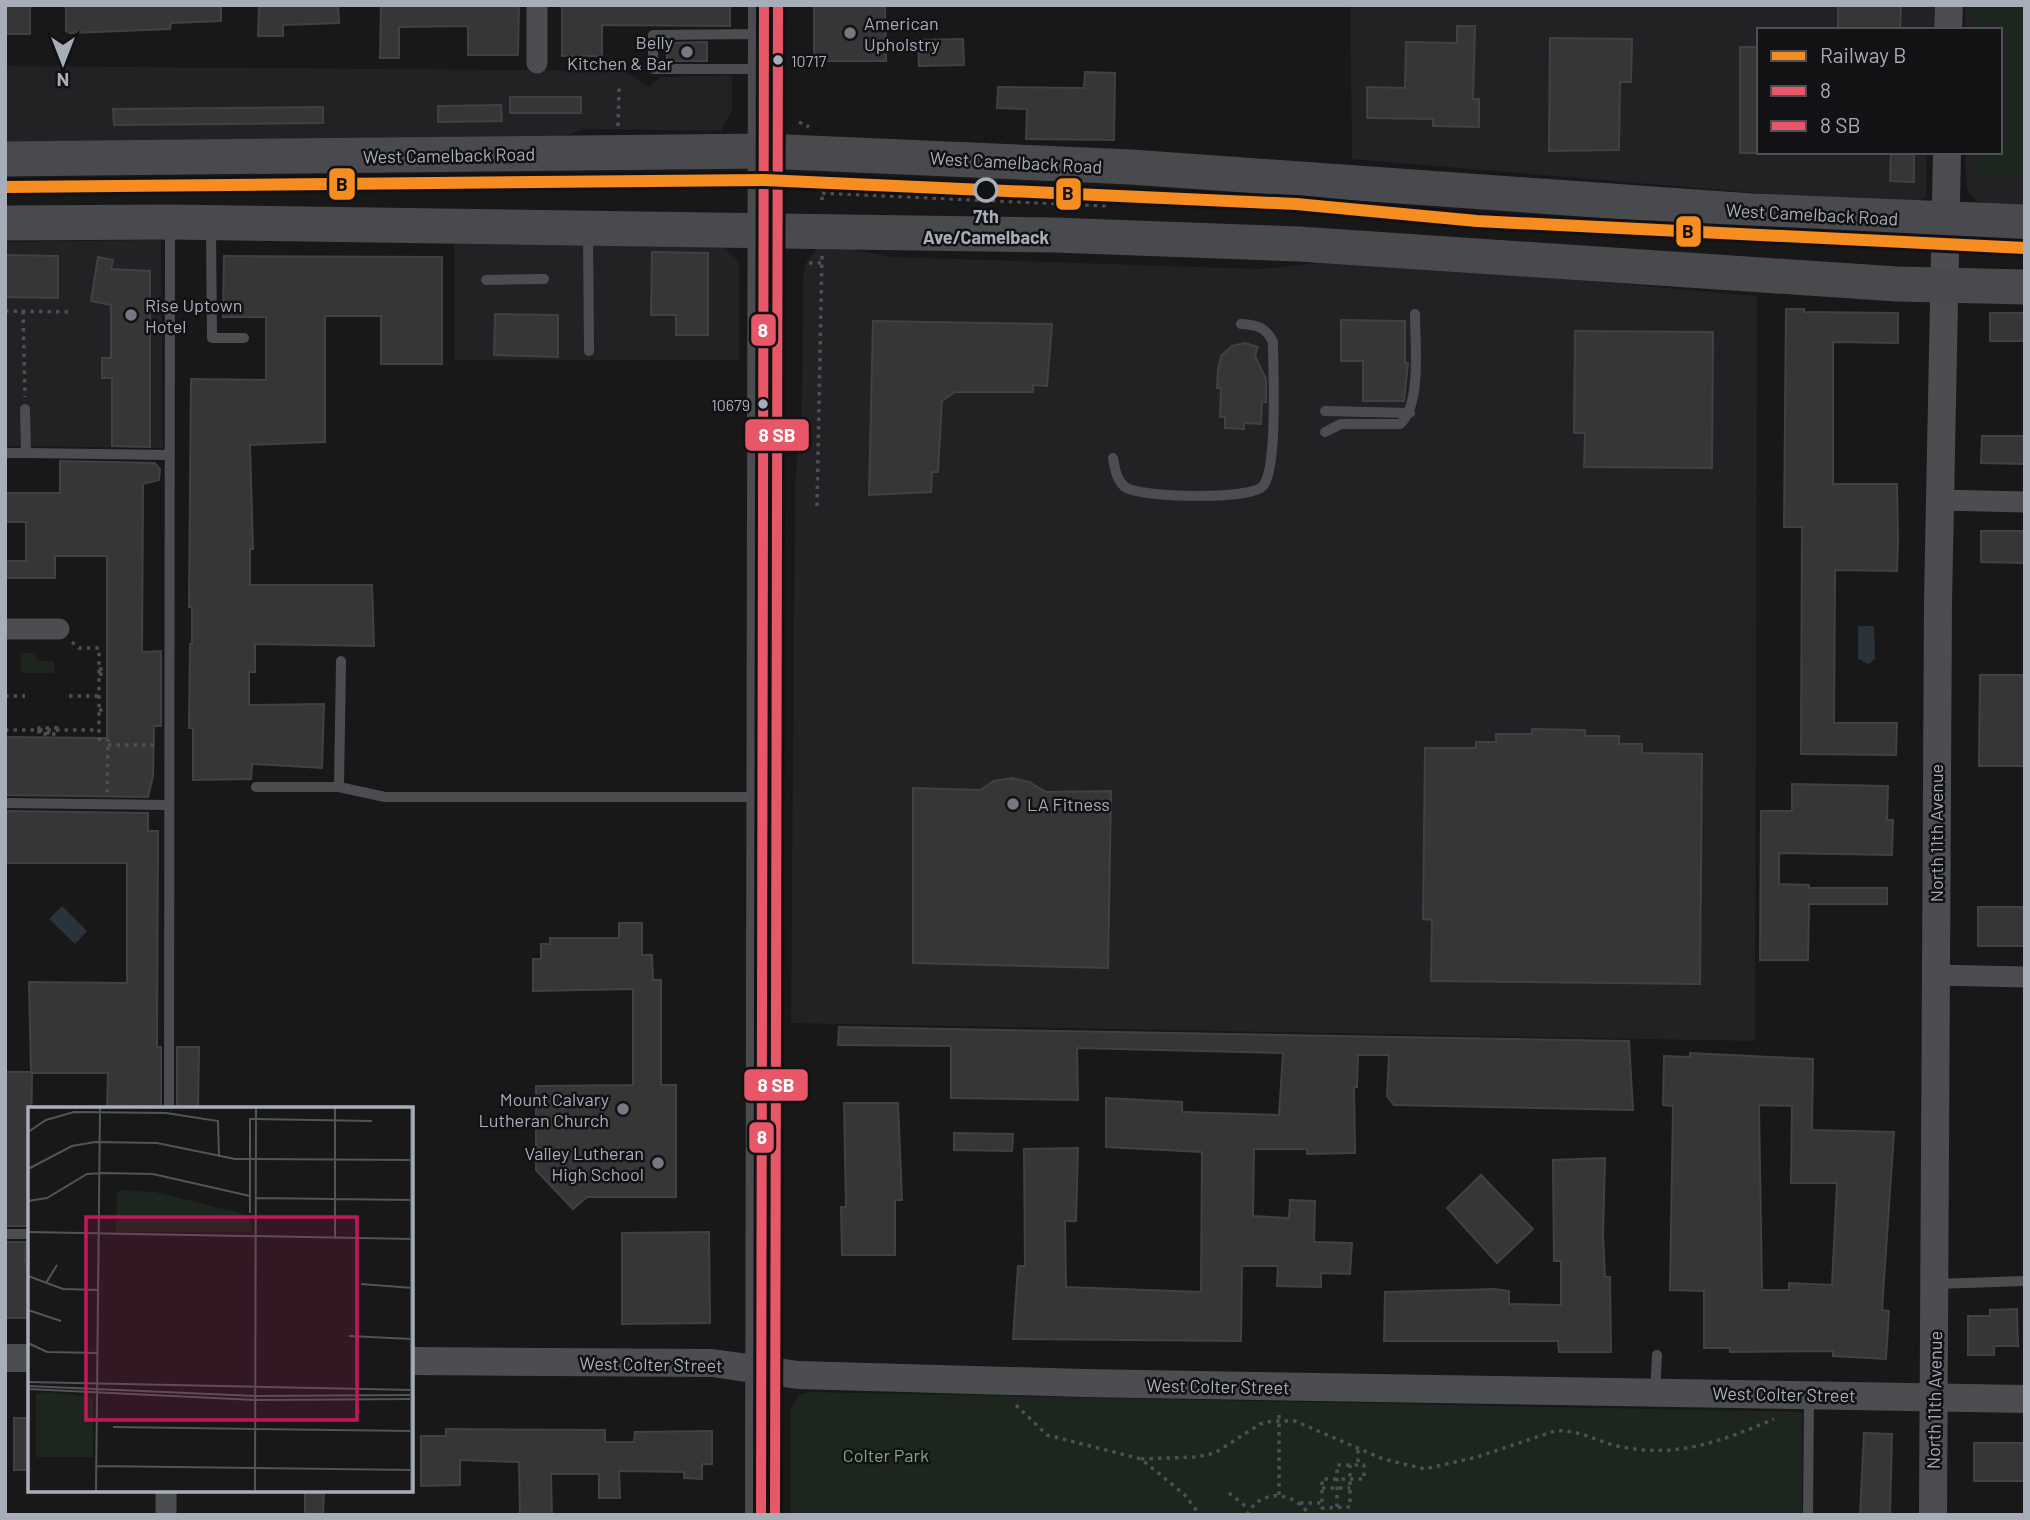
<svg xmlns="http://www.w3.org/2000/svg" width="2030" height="1520" viewBox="0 0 2030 1520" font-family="Barlow,sans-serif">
<rect width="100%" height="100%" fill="#181818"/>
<!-- built -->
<g fill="#222224">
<polygon points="1350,5 1934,5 1933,30 1759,30 1759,152 1927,152 1926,196 1912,206 1352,159"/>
<polygon points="1965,5 2025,5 2025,208 1979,204 1967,189 1965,152 2000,152 2000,30 1965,30"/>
<polygon points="5,66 625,71 648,87 661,77 732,75 732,110 721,131 585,129 555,139 5,145"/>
<polygon points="161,240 163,448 5,446 5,242"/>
<polygon points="454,244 723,246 739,262 739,360 454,360"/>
<polygon points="831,245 892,257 1261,269 1328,262 1459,269 1757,296 1755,1041 791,1023 795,484 802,404 803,278 807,261 818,248"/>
</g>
<!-- green -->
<g fill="#1d251f">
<polygon points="1973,5 2025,5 2025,183 1974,171 1974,152 2000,152 2000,30 1973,30"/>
<polygon points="21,653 36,653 37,661 54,661 54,673 21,673"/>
<polygon points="810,1392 1802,1412 1802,1515 790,1515 790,1409 799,1395"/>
</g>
<!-- water -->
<g fill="#2a333b">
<polygon points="1858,626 1874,626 1875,659 1869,664 1858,659"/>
<polygon points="62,906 87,931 75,944 49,919"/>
</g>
<!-- building -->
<g fill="#363637" stroke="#404144" stroke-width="2" fill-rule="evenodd">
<rect x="5" y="5" width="25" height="29"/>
<polygon points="66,5 221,5 221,21 171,23 170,29 70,33 66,31"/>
<polygon points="259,5 338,5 339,23 283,25 283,36 258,36"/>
<polygon points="381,5 519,5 518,55 468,55 468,26 399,27 399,58 380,58"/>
<polygon points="562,5 730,5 730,26 602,25 602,56 562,56"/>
<polygon points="814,5 885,5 886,61 814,61"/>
<polygon points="1838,5 1901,5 1900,30 1838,30"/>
<polygon points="1457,26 1475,26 1473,99 1479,99 1479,127 1433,126 1433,119 1367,118 1367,87 1405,88 1406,42 1457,43"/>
<polygon points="1550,38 1632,39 1631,82 1620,82 1619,150 1549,151"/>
<polygon points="963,39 964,65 919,66 918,40"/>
<polygon points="707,42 707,61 667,61 667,43"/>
<rect x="1740" y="47" width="19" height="106"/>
<polygon points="1085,72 1115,73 1114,140 1026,139 1027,109 997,108 998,87 1084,88"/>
<rect x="510" y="97" width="71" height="16"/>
<polygon points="501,105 502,121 438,122 438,106"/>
<polygon points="323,107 323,123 114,125 113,109"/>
<polygon points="1891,152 1914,152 1914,182 1890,181"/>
<polygon points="652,252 708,253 708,335 676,335 676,315 651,315"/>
<polygon points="5,255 58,256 58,298 5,297"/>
<polygon points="224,256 442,257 442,364 381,364 381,316 325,316 325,442 250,445 253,549 250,549 250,585 372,585 374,646 255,644 255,672 249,672 249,705 324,704 322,768 252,764 251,779 193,780 193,728 189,728 190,644 192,644 192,607 189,607 191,379 266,380 266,317 223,317"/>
<polygon points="98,257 113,260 111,269 150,271 150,447 112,446 112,378 102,378 102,358 111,358 111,305 91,301"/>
<polygon points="1786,309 1804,309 1804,312 1898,313 1898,343 1833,342 1833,484 1897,484 1898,540 1897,571 1835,570 1834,723 1897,723 1896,755 1801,754 1802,527 1784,527"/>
<rect x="1990" y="313" width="35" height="28"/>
<polygon points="495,314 558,315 558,357 494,355"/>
<polygon points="1341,320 1405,321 1405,363 1408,363 1404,401 1363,401 1363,361 1341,361"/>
<polygon points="873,321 1052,324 1047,386 1033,385 1033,392 955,392 942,401 938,472 932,472 931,492 869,495"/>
<polygon points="1575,331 1713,332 1712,468 1584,467 1585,433 1574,433"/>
<polygon points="1245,343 1258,347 1255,356 1266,379 1266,402 1262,402 1261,424 1244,423 1244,429 1225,428 1225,417 1220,417 1221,388 1217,388 1218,370 1221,356 1232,346"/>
<polygon points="1982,436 2025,436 2025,464 1981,463"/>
<polygon points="60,461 155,463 160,469 159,480 143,484 142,652 161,651 161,726 154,726 153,776 148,797 5,795 5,737 107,738 107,556 55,556 55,578 5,578 5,561 26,561 26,522 5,522 5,493 60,493"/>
<polygon points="1981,531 2025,531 2025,563 1981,562"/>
<polygon points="1980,675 2025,675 2025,766 1979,766"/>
<polygon points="1532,729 1585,730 1585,736 1619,736 1619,744 1642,744 1642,753 1702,754 1700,984 1431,981 1432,920 1423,919 1425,748 1476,748 1476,742 1496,742 1496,734 1532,734"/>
<polygon points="1012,778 1029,782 1046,792 1111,791 1108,968 913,963 913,788 980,790 994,781"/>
<polygon points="1792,784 1888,786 1887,820 1893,820 1892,855 1779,853 1779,884 1809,885 1809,888 1887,888 1887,904 1809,904 1808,960 1760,960 1761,811 1792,811"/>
<polygon points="5,811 148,813 148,831 158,831 157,1047 161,1047 161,1109 107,1109 108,1073 32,1073 30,1225 26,1226 5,1226 5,1072 31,1072 29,982 127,983 127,863 5,863"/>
<rect x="1978" y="907" width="47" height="39"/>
<polygon points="619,923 642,923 642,955 652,955 653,980 661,980 661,1085 676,1085 676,1197 587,1197 573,1209 536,1170 536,1086 633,1085 633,989 533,991 533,959 541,959 541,944 550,944 550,938 619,938"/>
<polygon points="839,1027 1629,1041 1633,1110 1394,1105 1387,1096 1389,1055 1358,1055 1357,1087 1354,1087 1355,1153 1307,1154 1307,1149 1254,1149 1253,1216 1289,1218 1290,1200 1315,1201 1314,1242 1352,1243 1350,1274 1321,1273 1321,1287 1277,1286 1278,1266 1242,1266 1241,1341 1013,1339 1018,1266 1025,1266 1024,1149 1078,1148 1076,1221 1065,1221 1066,1287 1201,1292 1202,1152 1106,1147 1106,1098 1182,1102 1182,1112 1279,1115 1283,1053 1077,1048 1078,1100 951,1098 951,1046 838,1045"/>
<polygon points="177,1047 199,1047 198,1109 177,1109"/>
<path d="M1690 1053 1813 1059 1812 1130 1894 1132 1882 1310 1889 1311 1886 1359 1833 1356V1351L1730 1352V1348H1704V1291L1670 1290 1673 1106 1663 1105 1664 1056 1690 1057ZM1759 1105 1792 1106 1791 1183H1837L1832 1285 1789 1283V1290H1762Z"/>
<polygon points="844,1103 898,1103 902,1200 895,1200 895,1255 842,1255 841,1207 846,1207"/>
<polygon points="954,1133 1013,1134 1012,1151 954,1150"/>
<polygon points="1605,1158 1603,1235 1605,1277 1610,1277 1611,1352 1559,1352 1558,1341 1384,1341 1385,1292 1495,1289 1509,1291 1509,1304 1561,1305 1561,1261 1554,1261 1553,1160"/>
<polygon points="1481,1175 1533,1229 1497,1263 1447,1208"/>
<polygon points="709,1232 710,1323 622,1324 622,1233"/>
<polygon points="5,1242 26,1242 25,1261 30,1261 30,1318 5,1318"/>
<polygon points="2017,1309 2018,1346 1994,1346 1994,1355 1968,1355 1968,1316 1990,1316 1990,1310"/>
<rect x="14" y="1418" width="16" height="52"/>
<polygon points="446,1429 605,1430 605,1442 634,1442 635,1432 712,1431 712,1464 702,1464 702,1479 684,1478 684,1472 619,1471 620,1498 599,1498 599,1474 551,1474 552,1515 520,1515 519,1462 460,1460 460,1485 421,1486 421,1436 446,1436"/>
<polygon points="1864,1433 1892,1434 1890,1515 1860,1515"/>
<rect x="1974" y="1443" width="50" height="38"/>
<polygon points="305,1490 324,1490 323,1515 305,1515"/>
</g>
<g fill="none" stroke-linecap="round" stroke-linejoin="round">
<!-- path -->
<g stroke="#4e4f53" stroke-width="3.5" stroke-dasharray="3.5 5" stroke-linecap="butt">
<polyline points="799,122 809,127"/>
<polyline points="618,126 619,88"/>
<polyline points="822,188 822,200"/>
<polyline points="822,193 1110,206"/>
<polyline points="809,263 822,263"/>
<polyline points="5,311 73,312"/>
<polyline points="23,311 25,397"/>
<polyline points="817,506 822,256"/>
<polyline points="72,642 79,648 99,648 99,739 108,740 107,792"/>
<polyline points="99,669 107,669"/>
<polyline points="99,674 107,674"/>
<polyline points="5,696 25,696"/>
<polyline points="69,696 99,696"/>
<polyline points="99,710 107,710"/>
<polyline points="5,730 99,730"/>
<polyline points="39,730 39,728 57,728 57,731"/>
<polyline points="39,730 39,734 57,734"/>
<polyline points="108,745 155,745"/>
<polyline points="1016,1405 1047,1435 1141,1459 1184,1494 1200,1515"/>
<polyline points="1358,1450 1358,1465"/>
<path d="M1141 1459 1196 1457 1215 1453 1260 1424 1272 1421H1295L1383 1459 1425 1469 1477 1457 1555 1431C1580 1429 1599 1443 1622 1447 1678 1458 1722 1441 1774 1419"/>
<polyline points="1322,1488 1350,1488"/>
<polyline points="1229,1493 1249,1509"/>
<polyline points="1279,1495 1279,1410"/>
<polyline points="1300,1503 1322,1503"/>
<path d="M1337 1507V1465H1364V1479C1350 1479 1336 1479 1322 1479V1508L1350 1507C1350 1493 1350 1479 1350 1465"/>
<path d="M1247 1515C1260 1488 1295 1491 1309 1515"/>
</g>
<!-- service -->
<g stroke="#4c4d51" stroke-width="10">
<polyline points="760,34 653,35 653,69 761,69"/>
<polyline points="211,228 212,338 244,338"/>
<polyline points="588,231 589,351"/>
<polyline points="486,280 544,279"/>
<polyline points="1325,411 1410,413"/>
<path d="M1325 432 1341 424H1400C1422 405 1415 342 1415 314"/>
<polyline points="5,453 26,453 25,409"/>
<polyline points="26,453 169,455"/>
<path d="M1113 458C1115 469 1116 479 1125 487 1140 498 1251 500 1263 486 1278 468 1273 369 1273 342 1266 327 1257 325 1241 324"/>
<polyline points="256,787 339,787 385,797 761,797"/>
<polyline points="339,787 341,661"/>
<polyline points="5,803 169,805"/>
<polyline points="169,1109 170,225"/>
<polyline points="5,1234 30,1234"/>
<polyline points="1935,1284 2025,1281"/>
<polyline points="1655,1392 1657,1355"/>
<polyline points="1808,1515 1809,1395"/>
</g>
<!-- minor -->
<g stroke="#4c4d51" stroke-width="21">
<polyline points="537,63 537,5"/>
<polyline points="1940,500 2025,502"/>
<polyline points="5,629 59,629"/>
<polyline points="1936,975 2025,977"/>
<polyline points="166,1515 166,1490"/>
</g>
<!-- tertiary -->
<g stroke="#4c4d51" stroke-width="28">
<polyline points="1948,30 1949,5"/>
<polyline points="5,1358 30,1358"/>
<polyline points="411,1361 712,1363 798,1375 1084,1383 2025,1399"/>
<polyline points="1933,1515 1938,601 1947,152"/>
</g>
<!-- secondary -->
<polyline stroke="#4a4b4f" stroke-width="32" points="761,1515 764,5"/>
<!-- primary -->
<g stroke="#494a4d" stroke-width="35">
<polyline points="5,159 764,151 1131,167 1752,211 2025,222"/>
<polyline points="5,223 170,222 1054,235 1299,244 1897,284 2025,287"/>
</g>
<!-- path-bridge -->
<polyline stroke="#4e4f53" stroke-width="3.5" stroke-dasharray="3.5 5" stroke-linecap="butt" points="48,731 48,737"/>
<defs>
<polyline id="bus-1" points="761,1515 764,5"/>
<polyline id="bus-2" points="775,1515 778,5"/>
</defs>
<!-- bus-1 casing -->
<use href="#bus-1" stroke="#121214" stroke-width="16"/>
<!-- bus-2 casing -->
<use href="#bus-2" stroke="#121214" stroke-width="16"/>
<!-- bus-1 -->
<use href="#bus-1" stroke="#e75768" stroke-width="10"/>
<!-- bus-2 -->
<use href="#bus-2" stroke="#e75768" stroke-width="10"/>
<defs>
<polyline id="rail-1" points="5,187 764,180 1296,204 1477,221 2025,248"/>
</defs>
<!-- rail-1 casing -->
<use href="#rail-1" stroke="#121214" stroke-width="18"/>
<!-- rail-1 -->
<use href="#rail-1" stroke="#f58d20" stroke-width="12"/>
</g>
<!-- markers -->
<g fill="#767981" stroke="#121214" stroke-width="2.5">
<circle cx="850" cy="33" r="7"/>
<circle cx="687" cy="52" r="7"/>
<circle cx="131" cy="315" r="7"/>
<circle cx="1013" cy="804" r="7"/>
<circle cx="623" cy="1109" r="7"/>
<circle cx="658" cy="1163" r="7"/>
</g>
<g fill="#a8adba" stroke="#121214" stroke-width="2.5">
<circle cx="778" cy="60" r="6"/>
<circle cx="763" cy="404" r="6"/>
</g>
<circle fill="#121214" stroke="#a8adba" stroke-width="3.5" cx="986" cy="190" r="11"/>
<g text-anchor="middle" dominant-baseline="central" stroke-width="5" stroke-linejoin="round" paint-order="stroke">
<!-- bus labels -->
<g font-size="16" fill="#a8adba" stroke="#121214" text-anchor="start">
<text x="791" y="60">10717</text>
<text x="750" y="404" text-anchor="end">10679</text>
</g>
<!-- poi labels -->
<g font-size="18" fill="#a8adba" stroke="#121214" text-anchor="start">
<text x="864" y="23">American<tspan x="864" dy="21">Upholstry</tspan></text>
<text x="673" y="42" text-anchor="end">Belly<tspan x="673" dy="21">Kitchen &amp; Bar</tspan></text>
<text x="145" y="305">Rise Uptown<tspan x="145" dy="21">Hotel</tspan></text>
<text x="1027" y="804">LA Fitness</text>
<text x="609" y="1099" text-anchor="end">Mount Calvary<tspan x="609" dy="21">Lutheran Church</tspan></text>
<text x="644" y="1153" text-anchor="end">Valley Lutheran<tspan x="644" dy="21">High School</tspan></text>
</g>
<!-- street labels -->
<g font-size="18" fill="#a8adba" stroke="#121214">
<text transform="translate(449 155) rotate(-1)">West Camelback Road</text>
<text transform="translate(1016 162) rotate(3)">West Camelback Road</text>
<text transform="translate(1812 214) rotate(3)">West Camelback Road</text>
<text transform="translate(1936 833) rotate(-90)">North 11th Avenue</text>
<text transform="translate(651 1364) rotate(1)">West Colter Street</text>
<text transform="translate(1218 1386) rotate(1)">West Colter Street</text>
<text transform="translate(1784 1394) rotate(1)">West Colter Street</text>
<text transform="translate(1934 1400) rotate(-89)">North 11th Avenue</text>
</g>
<!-- stop labels -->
<g font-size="18" font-weight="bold" fill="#a8adba" stroke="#121214">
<text x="986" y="216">7th<tspan x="986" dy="21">Ave/Camelback</tspan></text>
</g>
<!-- park labels -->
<g font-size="18" fill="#7ea681" stroke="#121214">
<text x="886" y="1455">Colter Park</text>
</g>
</g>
<!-- overview -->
<g transform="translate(28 1107)">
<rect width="385" height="385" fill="#181818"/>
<path d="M93 83 127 85 220 108 224 125H88L89 87ZM18 285 65 290V350H8V287Z" fill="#1d251f"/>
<path fill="none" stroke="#525459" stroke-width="2" d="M383 1V384M0 25 18 13 46 5 138 6 190 14 191 50M0 62 44 39 67 35 129 36 207 52 385 53M228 91 385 93M0 94 19 91 59 67 75 66 125 67 222 89M222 106V12L344 14M0 125 385 132M307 132V1M0 169 35 182 71 183M18 176 29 158M333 177 385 181M0 203 33 214M321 229 384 232M0 236 19 245 70 246M0 275 385 283M0 279 227 289 385 288M0 282 227 293 385 292M85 320 385 324M68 359 385 363M68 384 72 1M227 384 228 1"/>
<path fill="#c2185b" fill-opacity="0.15" stroke="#c2185b" stroke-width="3.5" d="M58 110H329V313H58Z"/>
<rect width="385" height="385" fill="none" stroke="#a8adba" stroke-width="3.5"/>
</g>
<g stroke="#121214" stroke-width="2.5">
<rect x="328" y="167" width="28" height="34" rx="7" fill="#f58d20"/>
<rect x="1055" y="177" width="27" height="34" rx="7" fill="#f58d20"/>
<rect x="1675" y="215" width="27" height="33" rx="7" fill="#f58d20"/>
<rect x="750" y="313" width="27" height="34" rx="7" fill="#e75768"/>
<rect x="744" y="418" width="66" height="34" rx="7" fill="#e75768"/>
<rect x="743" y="1068" width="66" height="34" rx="7" fill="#e75768"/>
<rect x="748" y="1121" width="27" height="33" rx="7" fill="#e75768"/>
</g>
<g font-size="19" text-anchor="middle" font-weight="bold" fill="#fff">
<text x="763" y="337">8</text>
<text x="777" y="442">8 SB</text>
<text x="776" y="1092">8 SB</text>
<text x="762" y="1144">8</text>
</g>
<g font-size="19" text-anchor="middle" font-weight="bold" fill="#111">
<text x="342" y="191">B</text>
<text x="1068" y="200">B</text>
<text x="1688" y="238">B</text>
</g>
<!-- border -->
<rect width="2030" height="1520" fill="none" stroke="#a8adba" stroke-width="14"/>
<!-- legend -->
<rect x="1757" y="28" width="245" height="126" fill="#121214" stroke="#4e5056" stroke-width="2"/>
<rect x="1771" y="51" width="35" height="10" fill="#f58d20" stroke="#4e5056" stroke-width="2"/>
<text x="1820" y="63" font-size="21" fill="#a8adba">Railway B</text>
<rect x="1771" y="86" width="35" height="10" fill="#e75768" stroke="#4e5056" stroke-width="2"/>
<text x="1820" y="98" font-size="21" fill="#a8adba">8</text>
<rect x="1771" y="121" width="35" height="10" fill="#e75768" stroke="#4e5056" stroke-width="2"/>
<text x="1820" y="133" font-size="21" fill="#a8adba">8 SB</text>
<!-- north arrow -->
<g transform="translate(63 63) rotate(180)" stroke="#121214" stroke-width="5" paint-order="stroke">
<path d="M0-5L12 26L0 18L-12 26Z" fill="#a8adba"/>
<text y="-10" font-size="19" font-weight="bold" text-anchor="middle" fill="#a8adba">N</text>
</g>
</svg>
